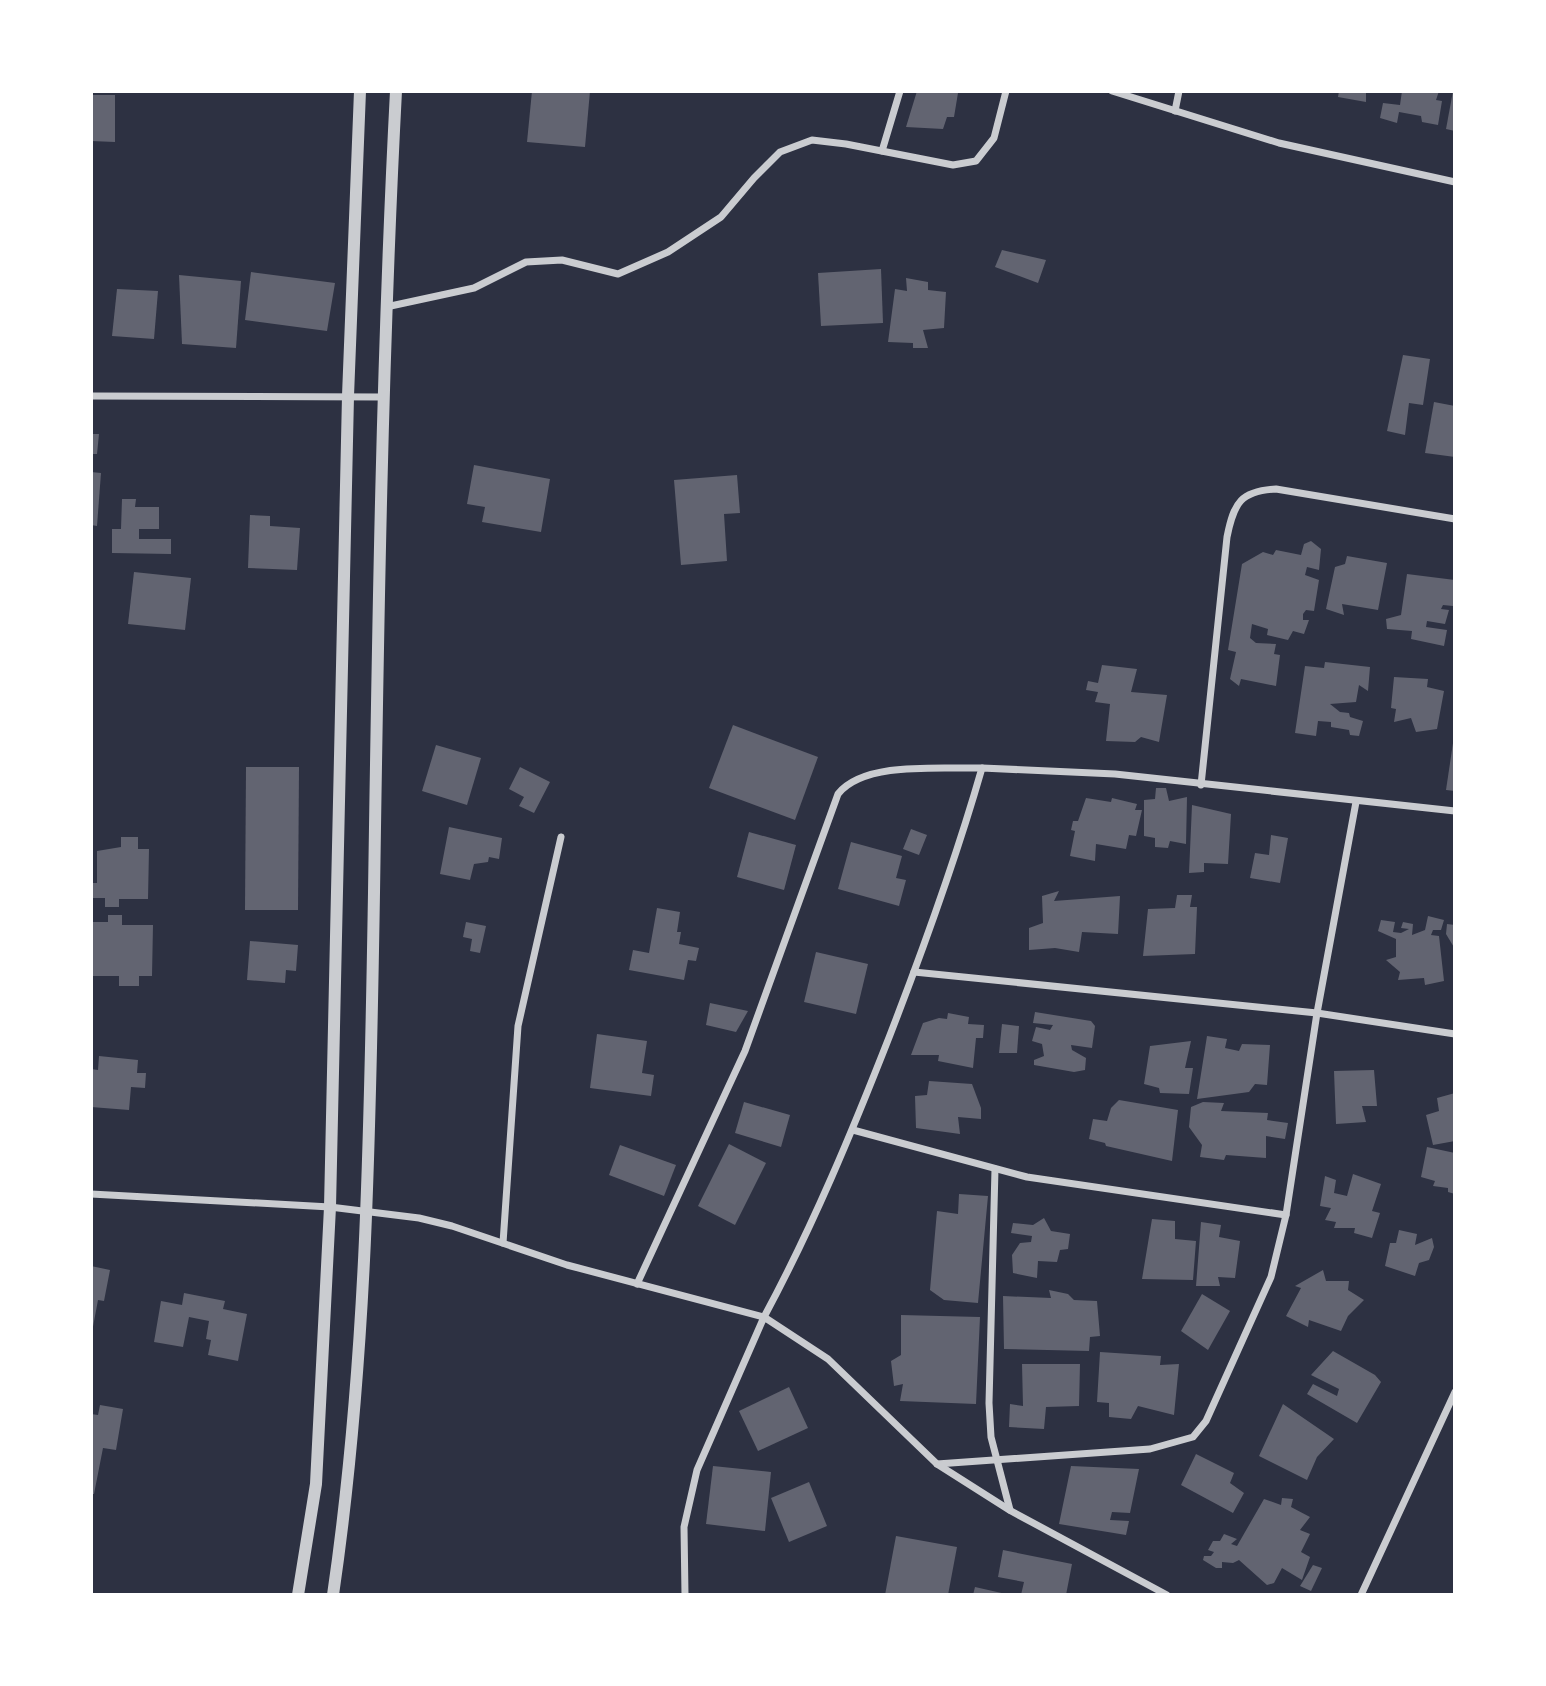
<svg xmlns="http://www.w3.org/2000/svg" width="1546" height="1686" viewBox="0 0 1546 1686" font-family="'Noto Sans',sans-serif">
<rect width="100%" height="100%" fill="#2d3142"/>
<!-- building -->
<g fill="#626471">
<polygon points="532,91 590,91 585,147 527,142"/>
<polygon points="917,91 958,93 954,117 947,117 943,129 906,127"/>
<polygon points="1339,91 1366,91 1366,102 1338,97"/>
<polygon points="1402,91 1439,91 1436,100 1442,101 1438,125 1422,122 1421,116 1399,112 1397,123 1380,118 1383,103 1400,105"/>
<polygon points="1453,91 1455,91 1455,131 1446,129"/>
<polygon points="91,95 115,95 115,142 91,141"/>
<polygon points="1002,250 1046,260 1038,283 995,267"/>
<polygon points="881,269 883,323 821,326 818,273"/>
<polygon points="251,272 335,283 327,331 245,320"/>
<polygon points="179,275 241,281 236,348 182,344"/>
<polygon points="906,278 928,282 928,290 946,292 944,328 923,330 928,348 913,348 913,343 888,342 895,289 907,291"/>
<polygon points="117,289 158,291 154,339 112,336"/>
<polygon points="1403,355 1430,359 1423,405 1409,403 1405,435 1387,431"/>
<polygon points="1434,402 1455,406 1455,457 1425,453"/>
<polygon points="91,434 99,434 97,454 91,454"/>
<polygon points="474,465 550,479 541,532 482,522 485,507 467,504"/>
<polygon points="91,472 101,473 97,526 91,525"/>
<polygon points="737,475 740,513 724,514 727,561 681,565 674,480"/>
<polygon points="122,499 136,499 135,507 159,507 159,529 139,529 139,539 171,539 171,554 112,553 112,529 121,529"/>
<polygon points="250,515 270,516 270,526 300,528 297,570 248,568"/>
<polygon points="1311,541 1321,549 1319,570 1307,567 1305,575 1319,580 1314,611 1306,610 1303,614 1303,620 1309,620 1304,634 1293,631 1288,640 1267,635 1268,629 1252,624 1250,638 1256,643 1276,644 1274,654 1280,655 1276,686 1241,679 1239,686 1230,679 1236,652 1228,650 1242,564 1263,552 1273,555 1276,550 1301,555 1304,544"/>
<polygon points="1347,556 1387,563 1378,610 1342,604 1344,615 1326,609 1335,567 1345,564"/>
<polygon points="134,572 191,578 185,630 128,624"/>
<polygon points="1407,574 1455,580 1455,603 1453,606 1443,605 1441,609 1449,610 1445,624 1427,621 1426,627 1447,630 1444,646 1411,639 1412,631 1387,629 1386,619 1401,615"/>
<polygon points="1325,662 1370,667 1368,691 1359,685 1356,702 1330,704 1340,712 1349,713 1350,717 1363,721 1359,736 1350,735 1349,730 1331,727 1331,722 1318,721 1316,736 1295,733 1305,666 1324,668"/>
<polygon points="1102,665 1137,669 1131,692 1167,695 1159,742 1141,737 1135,742 1106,741 1110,704 1095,702 1098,692 1086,690 1088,681 1098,683"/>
<polygon points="1394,677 1428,679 1427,687 1444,691 1437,729 1416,732 1411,718 1394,722 1396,709 1391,708"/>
<polygon points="733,725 818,757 795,820 709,788"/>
<polygon points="1453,743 1455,743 1455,791 1446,790"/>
<polygon points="436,745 481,758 467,805 422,791"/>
<polygon points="246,767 299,767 298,910 245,910"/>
<polygon points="520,767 550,782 534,813 519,806 524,797 509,789"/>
<polygon points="1156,788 1166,788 1169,801 1187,797 1186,844 1170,841 1168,848 1155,847 1155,838 1144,836 1144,800 1155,799"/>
<polygon points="1086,798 1111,802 1112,798 1137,804 1135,810 1142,810 1136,836 1129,835 1126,849 1096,844 1095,861 1070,856 1075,831 1071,830 1073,821 1078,821"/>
<polygon points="1192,805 1231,814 1228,864 1204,863 1204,872 1189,873"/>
<polygon points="449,827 502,838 499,859 489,857 488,862 474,864 470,880 440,874"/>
<polygon points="911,829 927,835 919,855 903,849"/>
<polygon points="749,832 796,845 784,890 737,877"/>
<polygon points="1271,835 1288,838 1280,883 1250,878 1255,853 1269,855"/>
<polygon points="121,837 138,837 138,849 149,849 148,899 119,899 119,907 105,907 105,898 91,898 91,883 97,883 97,851 121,847"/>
<polygon points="851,842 902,856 896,878 906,880 899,906 838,889"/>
<polygon points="1059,891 1054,901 1120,896 1118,934 1082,932 1079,952 1055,948 1029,950 1029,928 1043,923 1042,896"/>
<polygon points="1177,895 1192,895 1190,907 1197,907 1195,954 1143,956 1148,909 1175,908"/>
<polygon points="657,908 680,912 677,932 681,932 679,944 699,948 696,961 688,960 684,980 629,970 633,950 649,953"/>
<polygon points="108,915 122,915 122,925 153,925 152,976 139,976 139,986 119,986 119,976 92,976 91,922 108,922"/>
<polygon points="1428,916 1444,920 1441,930 1433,930 1431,935 1439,936 1444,981 1425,985 1424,978 1398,980 1400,972 1386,960 1396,957 1396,939 1378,931 1381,920 1395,922 1393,932 1401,933 1409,929 1401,928 1403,922 1413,924 1412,935 1425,930"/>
<polygon points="466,922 486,926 480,953 470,951 472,939 463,937"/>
<polygon points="1447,924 1455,925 1455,949 1446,934"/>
<polygon points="250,941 298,945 296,971 286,970 285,983 247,980"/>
<polygon points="816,952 868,964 856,1014 804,1002"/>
<polygon points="710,1003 748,1011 736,1032 706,1025"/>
<polygon points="1035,1012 1091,1021 1095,1026 1092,1048 1071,1045 1072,1050 1086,1058 1085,1070 1074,1072 1034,1065 1034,1060 1044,1056 1042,1044 1032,1041 1036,1027 1050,1030 1053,1025 1033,1023"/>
<polygon points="948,1013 969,1017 968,1024 984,1025 983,1038 976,1038 973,1068 938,1061 939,1055 911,1055 923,1023 939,1018 947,1019"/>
<polygon points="1002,1024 1019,1026 1017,1053 999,1053"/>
<polygon points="597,1034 647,1041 642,1073 654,1075 651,1096 590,1088"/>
<polygon points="1207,1036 1227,1039 1225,1048 1239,1051 1242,1044 1270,1045 1267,1085 1255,1084 1249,1092 1197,1099"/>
<polygon points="1191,1041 1185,1068 1193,1068 1189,1094 1160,1093 1159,1088 1144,1084 1150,1046"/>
<polygon points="99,1056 138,1060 137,1073 146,1073 145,1088 131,1087 129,1110 91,1107 91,1069 98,1070"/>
<polygon points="1374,1070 1377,1106 1362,1106 1366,1122 1336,1124 1334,1071"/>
<polygon points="929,1081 972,1084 981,1108 981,1119 958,1117 960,1134 916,1128 915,1096 927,1095"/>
<polygon points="1455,1093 1455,1141 1433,1145 1426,1115 1439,1111 1437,1098"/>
<polygon points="1119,1100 1178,1110 1172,1161 1106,1146 1105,1143 1089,1139 1093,1119 1107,1121 1111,1108"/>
<polygon points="744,1102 790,1115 781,1147 735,1133"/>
<polygon points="1203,1102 1224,1103 1221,1111 1268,1113 1267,1120 1288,1123 1285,1139 1266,1136 1266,1158 1226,1155 1224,1160 1200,1157 1202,1145 1189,1127 1191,1107"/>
<polygon points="729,1144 766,1163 735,1225 698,1206"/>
<polygon points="620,1145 676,1165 664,1196 609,1175"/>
<polygon points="1427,1147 1455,1153 1455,1194 1448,1192 1448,1188 1433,1186 1435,1181 1421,1177"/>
<polygon points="1353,1174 1381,1184 1372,1211 1380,1213 1372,1238 1354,1233 1355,1228 1334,1228 1336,1222 1325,1220 1331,1208 1320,1206 1325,1176 1336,1180 1334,1193 1347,1196"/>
<polygon points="959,1194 988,1196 978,1303 944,1300 930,1290 937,1211 958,1214"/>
<polygon points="1044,1218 1051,1231 1070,1234 1068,1249 1060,1250 1057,1262 1038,1261 1037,1278 1013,1273 1012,1255 1020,1243 1031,1242 1032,1236 1011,1233 1013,1223 1033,1225"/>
<polygon points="1152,1219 1175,1221 1175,1239 1196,1241 1193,1280 1142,1279"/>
<polygon points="1201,1222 1221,1225 1219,1237 1240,1241 1235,1278 1218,1277 1220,1286 1196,1286"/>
<polygon points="1399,1230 1417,1234 1415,1245 1432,1238 1434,1247 1429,1260 1419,1263 1415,1276 1385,1266 1390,1243 1396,1243"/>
<polygon points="91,1266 110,1270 104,1301 98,1300 92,1332"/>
<polygon points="1323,1270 1326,1281 1349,1281 1348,1290 1364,1300 1348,1316 1341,1331 1309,1320 1308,1327 1286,1316 1301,1288 1295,1286"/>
<polygon points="1049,1290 1068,1294 1074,1300 1097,1301 1100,1336 1090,1337 1089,1351 1004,1349 1003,1296 1051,1298"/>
<polygon points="184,1293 225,1301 223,1309 247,1314 238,1361 208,1355 211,1340 206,1339 209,1321 189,1317 183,1347 154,1342 161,1301 182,1305"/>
<polygon points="1202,1294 1230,1311 1208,1350 1181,1331"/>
<polygon points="901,1315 980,1317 976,1404 900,1401 903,1384 894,1386 891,1361 901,1355"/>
<polygon points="1333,1351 1375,1375 1381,1382 1357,1423 1307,1394 1313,1384 1337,1396 1339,1389 1311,1375"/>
<polygon points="1100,1352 1161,1356 1160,1365 1179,1364 1174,1415 1138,1406 1131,1419 1109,1417 1109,1403 1097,1402"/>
<polygon points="1022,1364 1080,1364 1079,1406 1046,1407 1044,1429 1009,1427 1010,1404 1023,1406"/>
<polygon points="789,1387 808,1428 758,1451 739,1411"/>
<polygon points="1283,1404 1334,1439 1317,1457 1307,1480 1259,1456"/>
<polygon points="100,1405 123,1409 116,1450 103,1448 94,1494 91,1494 91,1414 98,1415"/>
<polygon points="1196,1454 1234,1473 1230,1483 1244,1493 1233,1513 1181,1485"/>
<polygon points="713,1466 771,1472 765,1531 706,1524"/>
<polygon points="1071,1466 1139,1469 1130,1513 1112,1512 1110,1520 1129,1521 1126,1535 1059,1524"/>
<polygon points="809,1482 827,1526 789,1542 771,1498"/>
<polygon points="1282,1498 1293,1499 1291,1507 1310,1517 1300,1530 1310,1534 1301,1552 1310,1557 1302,1580 1282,1568 1274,1583 1267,1585 1239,1560 1233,1563 1222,1562 1222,1568 1216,1568 1203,1560 1204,1556 1211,1556 1214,1552 1208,1550 1213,1541 1220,1541 1224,1534 1237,1539 1231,1544 1237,1546 1264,1499 1281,1505"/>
<polygon points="896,1536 957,1547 948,1595 885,1595"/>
<polygon points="1003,1550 1072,1564 1066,1595 1021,1595 1024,1582 998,1577"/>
<polygon points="1313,1565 1322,1568 1311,1591 1300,1586"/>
<polygon points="975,1587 1006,1594 1006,1595 973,1595"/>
</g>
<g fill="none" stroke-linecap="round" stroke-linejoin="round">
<!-- minor -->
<g stroke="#caccd0" stroke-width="7">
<polyline points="1112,91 1279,143 1455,182"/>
<polyline points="1175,111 1179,91"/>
<polyline points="882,151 900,91"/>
<polyline points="386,307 474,288 526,262 562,260 618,274 668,252 721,217 754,178 780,152 812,140 846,144 953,165 976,161 994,138 1006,91"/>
<polyline points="91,396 382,397"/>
<path d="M1201 785 1227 537C1234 502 1241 491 1276 489L1455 519"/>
<polyline points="914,972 1317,1013 1455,1034"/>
<polyline points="853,1130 1027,1177 1286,1215"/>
<polyline points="995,1169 989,1403 991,1437 1010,1510"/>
<path d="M91 1194 330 1207 419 1218 452 1226 567 1265 764 1317C813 1226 852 1132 890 1035 924 947 956 859 982 768L1115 774 1455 811"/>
<polyline points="503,1243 518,1026 561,837"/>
<path d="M637 1284 745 1051 838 794C864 761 941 769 982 768"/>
<polyline points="937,1464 1150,1449 1193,1437 1206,1421 1271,1277 1286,1215 1317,1013 1356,802"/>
<polyline points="685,1595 684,1527 697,1470 764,1317 828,1359 937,1464 1011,1511 1167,1595"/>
<polyline points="1361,1595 1455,1392"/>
</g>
<!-- tertiary -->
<g stroke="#caccd0" stroke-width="12">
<polyline points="298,1595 316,1484 330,1207 348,396 360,91"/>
<path d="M333 1595C367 1362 370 1128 374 893 378 625 382 358 396 91"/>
</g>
</g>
<!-- border -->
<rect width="1546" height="1686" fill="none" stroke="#ffffff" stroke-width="186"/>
</svg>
